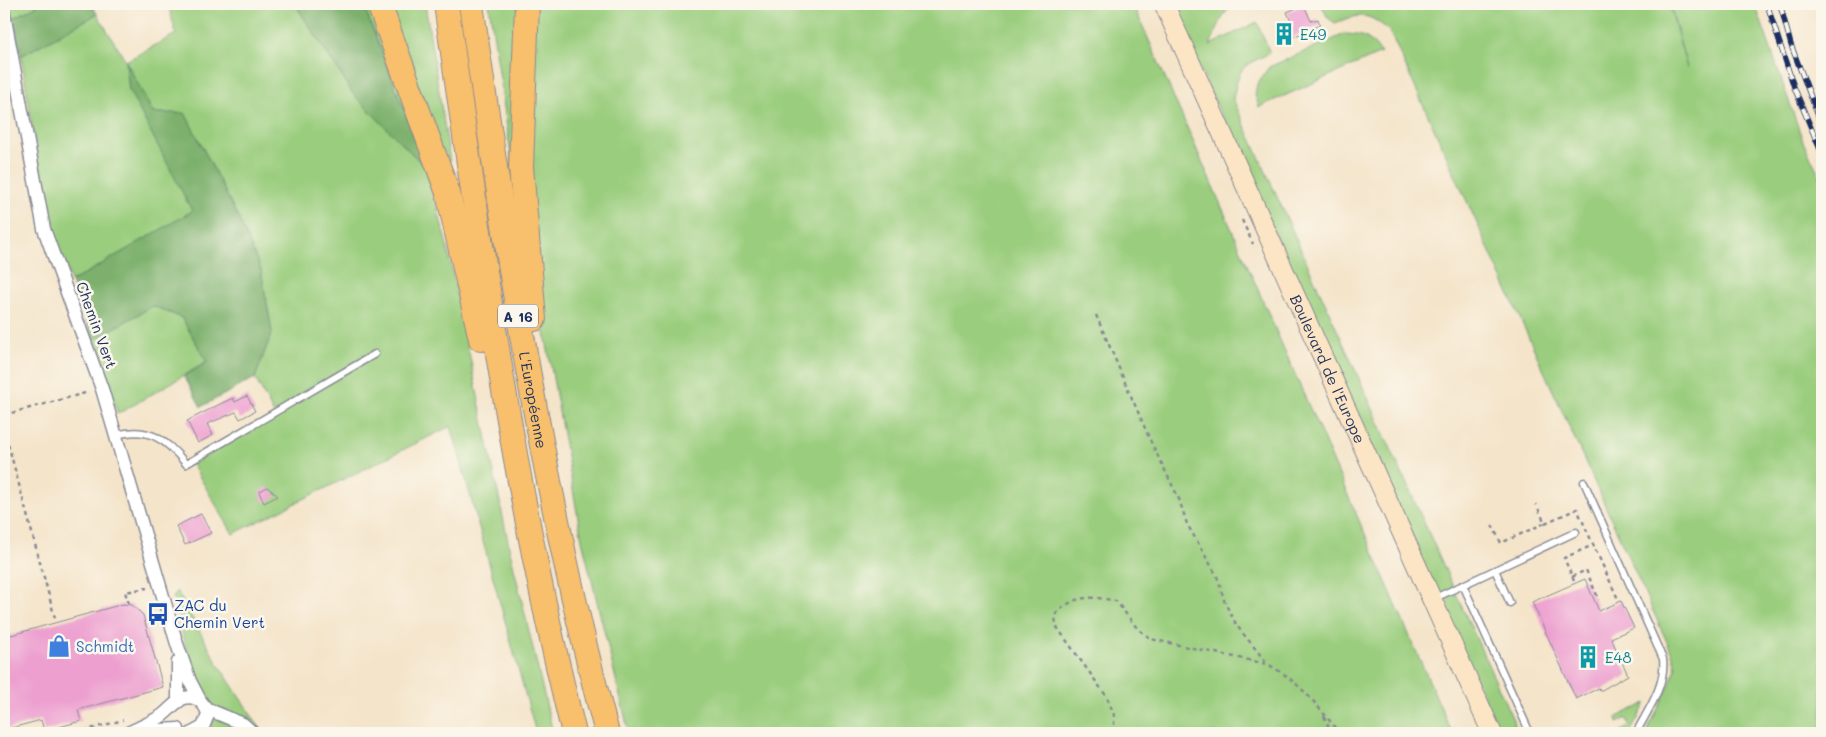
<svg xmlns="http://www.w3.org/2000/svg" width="1826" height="737" viewBox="0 0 1826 737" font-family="Mali,sans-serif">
<rect width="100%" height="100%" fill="#fbf7ec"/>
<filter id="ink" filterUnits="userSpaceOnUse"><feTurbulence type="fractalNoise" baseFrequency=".02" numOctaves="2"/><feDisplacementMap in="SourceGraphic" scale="10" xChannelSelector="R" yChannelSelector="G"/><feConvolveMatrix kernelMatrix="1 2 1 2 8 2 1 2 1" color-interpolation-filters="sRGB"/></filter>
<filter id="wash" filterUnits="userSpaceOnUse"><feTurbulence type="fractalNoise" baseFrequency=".0096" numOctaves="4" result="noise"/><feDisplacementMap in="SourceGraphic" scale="20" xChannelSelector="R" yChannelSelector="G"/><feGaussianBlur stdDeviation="1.12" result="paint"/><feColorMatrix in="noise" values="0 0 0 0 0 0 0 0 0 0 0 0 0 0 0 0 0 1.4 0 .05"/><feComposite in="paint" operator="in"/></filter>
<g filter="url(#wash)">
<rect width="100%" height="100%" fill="#f4e4c9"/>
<!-- green -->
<g fill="#9acd7d" stroke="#5a7e6e">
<polygon points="9,4 40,4 13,18"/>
<polygon points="168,4 295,4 354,95 427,168 363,4 425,4 450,161 428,170 447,246 510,551 553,733 536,733 451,426 233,534 192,464 275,416 255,378 272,332 261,270 238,217 185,114 153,113 126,63 129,90 193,211 71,282 54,234 42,189 21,56 97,14 126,61 176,34"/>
<polygon points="489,4 521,4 515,182"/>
<polygon points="534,4 1133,4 1452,733 629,733 582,540 536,283 528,126"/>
<path d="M1171 4H1232L1223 16 1210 45 1257 22 1270 53C1240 68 1240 65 1233 99L1519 733H1500Z"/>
<path d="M1321 4H1669L1687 68 1670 4H1755L1804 144 1822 180V733H1646L1668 688 1676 668 1672 653 1390 32C1369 12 1361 13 1335 23L1328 18Z"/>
<path d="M1345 34C1365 35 1369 37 1381 53L1259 107 1255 95 1257 84 1269 67Z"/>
<polygon points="153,306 182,318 207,362 118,414 93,340"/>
<polygon points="177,591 218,664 263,733 210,732 215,711 206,696 196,686 173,598"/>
<polygon points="1646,703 1630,733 1618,733 1630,726 1626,718 1618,723 1617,717"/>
</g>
<!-- forest -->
<g fill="#7bb06c" stroke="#4b7065">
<polygon points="40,4 92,4 97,14 21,56 13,18"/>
<polygon points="295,4 363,4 427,169 354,95"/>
<polygon points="126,61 153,113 185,113 238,217 261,270 272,332 255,378 201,407 184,376 207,362 182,318 153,306 93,340 71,282 192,211 129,90"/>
</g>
<g id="blocks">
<!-- building -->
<g fill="#eda0d0">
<polygon points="1304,5 1311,21 1318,19 1320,25 1284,41 1279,30 1293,26 1287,12"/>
<polygon points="247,396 255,411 240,419 236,412 207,424 213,435 198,443 187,421 222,403 233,398 235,402"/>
<polygon points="267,487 278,496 264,503 259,492"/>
<polygon points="201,514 211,533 185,545 176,526"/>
<polygon points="1585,579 1599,611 1621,601 1634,628 1611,638 1628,675 1600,691 1599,688 1576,699 1532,602"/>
<polygon points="123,604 132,605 143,615 163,687 78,710 81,721 44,731 41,720 4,730 4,637"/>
</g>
</g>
</g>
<g filter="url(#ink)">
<use href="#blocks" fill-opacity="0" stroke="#888a94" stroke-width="1"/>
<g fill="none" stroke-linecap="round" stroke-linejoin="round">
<defs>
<g id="lane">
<path d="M116 435C148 426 166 439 186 464L375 354"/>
<path d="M1584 482 1663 659C1666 686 1647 711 1636 733"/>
<polyline points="1495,570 1510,603"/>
<polyline points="1463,585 1530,733"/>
<polyline points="1433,599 1576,532"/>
</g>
<g id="street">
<polyline points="4,14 44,229 102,389 177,644 190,681 201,702"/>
<polyline points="178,702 178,662"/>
<polyline points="207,709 243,724 253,733"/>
<polyline points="141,731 178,729"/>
<path d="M128 733C139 728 150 723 160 717 168 712 174 703 182 699 194 693 206 703 208 715L203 727 192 733"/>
</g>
<g id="secondary">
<path id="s1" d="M1164 4 1492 733"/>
</g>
<g id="highway">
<polyline points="379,4 448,193 481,339"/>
<path d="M446 4C481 248 514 494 574 733"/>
<path id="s2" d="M471 4C506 249 543 494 607 733"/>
<polyline points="527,4 521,167 534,319"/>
</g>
</defs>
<!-- lane casing -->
<use href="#lane" stroke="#888a94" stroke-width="9"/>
<!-- street casing -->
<use href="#street" stroke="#888a94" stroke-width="15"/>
<!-- secondary casing -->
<use href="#secondary" stroke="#888a94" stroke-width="21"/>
<!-- highway casing -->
<use href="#highway" stroke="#888a94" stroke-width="26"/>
<!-- path -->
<g stroke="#888a94" stroke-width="2.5" stroke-dasharray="4 4" stroke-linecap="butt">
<polyline points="1242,220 1253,244"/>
<polyline points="1096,315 1151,442 1179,499 1187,524 1217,576 1225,603 1237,626 1266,662"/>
<polyline points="4,415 89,392"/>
<polyline points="4,429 56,622"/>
<polyline points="1545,523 1577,509 1618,599"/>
<polyline points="1492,525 1501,543 1545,523 1536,504"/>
<polyline points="1572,577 1586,570 1599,600"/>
<polyline points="1574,581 1564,558 1593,545"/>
<polyline points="129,604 125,592 147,588"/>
<polyline points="1324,716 1331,733"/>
<polyline points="76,733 123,720"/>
<path d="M1114 733V715L1107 697 1056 626 1055 615C1074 594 1091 596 1116 601L1137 628 1151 639 1267 664C1300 681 1316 705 1340 733"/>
</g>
<!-- lane -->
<use href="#lane" stroke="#fff" stroke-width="6"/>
<!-- street -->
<use href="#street" stroke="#fff" stroke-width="12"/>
<!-- secondary -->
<use href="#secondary" stroke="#fce5c4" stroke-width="19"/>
<!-- highway -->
<use href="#highway" stroke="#f8bf6c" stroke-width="24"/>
<defs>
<g id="rail">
<polyline points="1767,4 1794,87 1822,154"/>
<polyline points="1780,4 1791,45 1822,126"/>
</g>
</defs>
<!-- rail casing -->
<use href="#rail" stroke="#1b2f5e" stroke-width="5.5"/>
<!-- rail -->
<use href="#rail" stroke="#fbf7ec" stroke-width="4" stroke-dasharray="11" stroke-linecap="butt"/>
</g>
</g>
<!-- icons -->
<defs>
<symbol id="building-bare" viewBox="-9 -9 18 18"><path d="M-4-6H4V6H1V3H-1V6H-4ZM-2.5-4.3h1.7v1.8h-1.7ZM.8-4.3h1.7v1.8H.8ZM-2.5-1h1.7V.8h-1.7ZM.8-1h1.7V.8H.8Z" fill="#0f9aa8" stroke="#fbf7ec" stroke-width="2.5" paint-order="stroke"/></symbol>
<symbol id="bus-bare" viewBox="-9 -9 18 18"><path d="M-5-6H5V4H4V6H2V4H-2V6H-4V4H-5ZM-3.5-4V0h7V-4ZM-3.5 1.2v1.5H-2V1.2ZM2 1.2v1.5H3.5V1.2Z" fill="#1a4fb4" stroke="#fbf7ec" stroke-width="2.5" paint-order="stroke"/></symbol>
<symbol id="shop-bare" viewBox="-9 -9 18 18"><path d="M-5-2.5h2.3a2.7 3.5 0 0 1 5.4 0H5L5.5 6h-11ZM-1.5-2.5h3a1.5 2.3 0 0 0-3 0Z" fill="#3f7fe0" stroke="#fbf7ec" stroke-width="2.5" paint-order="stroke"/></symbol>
</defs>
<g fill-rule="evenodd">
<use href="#building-bare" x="1268" y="18" width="32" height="32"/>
<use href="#bus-bare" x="142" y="598" width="32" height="32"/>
<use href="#shop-bare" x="43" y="630" width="32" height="32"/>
<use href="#building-bare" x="1572" y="641" width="32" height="32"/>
</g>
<g text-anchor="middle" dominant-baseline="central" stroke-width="5" stroke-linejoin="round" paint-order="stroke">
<!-- shield labels -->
<rect fill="#fbf7ec" stroke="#5e6b89" stroke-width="1" x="498" y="304.5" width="40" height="23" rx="4"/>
<g font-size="14" font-weight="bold" fill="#1b2f5e">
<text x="518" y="316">A 16</text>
</g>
<!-- culture labels -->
<g font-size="15" fill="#0d838f" stroke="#fbf7ec" text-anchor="start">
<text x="1300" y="34">E49</text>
<text x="1605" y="657">E48</text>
</g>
<!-- street labels -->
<g font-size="15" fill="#1b2f5e" stroke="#fbf7ec">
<text transform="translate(97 325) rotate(70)">Chemin Vert</text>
<text stroke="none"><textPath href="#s1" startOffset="400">Boulevard de l'Europe</textPath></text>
<text stroke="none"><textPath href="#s2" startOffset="401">L'Européenne</textPath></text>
</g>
<!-- transit labels -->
<g font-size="15" fill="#164399" stroke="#fbf7ec" text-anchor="start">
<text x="174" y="605">ZAC du<tspan x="174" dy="17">Chemin Vert</tspan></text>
</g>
<!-- shop labels -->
<g font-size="15" fill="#366cbe" stroke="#fbf7ec" text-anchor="start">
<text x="76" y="646">Schmidt</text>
</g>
</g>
<!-- margin -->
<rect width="1826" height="737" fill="none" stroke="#fbf7ec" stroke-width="20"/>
</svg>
